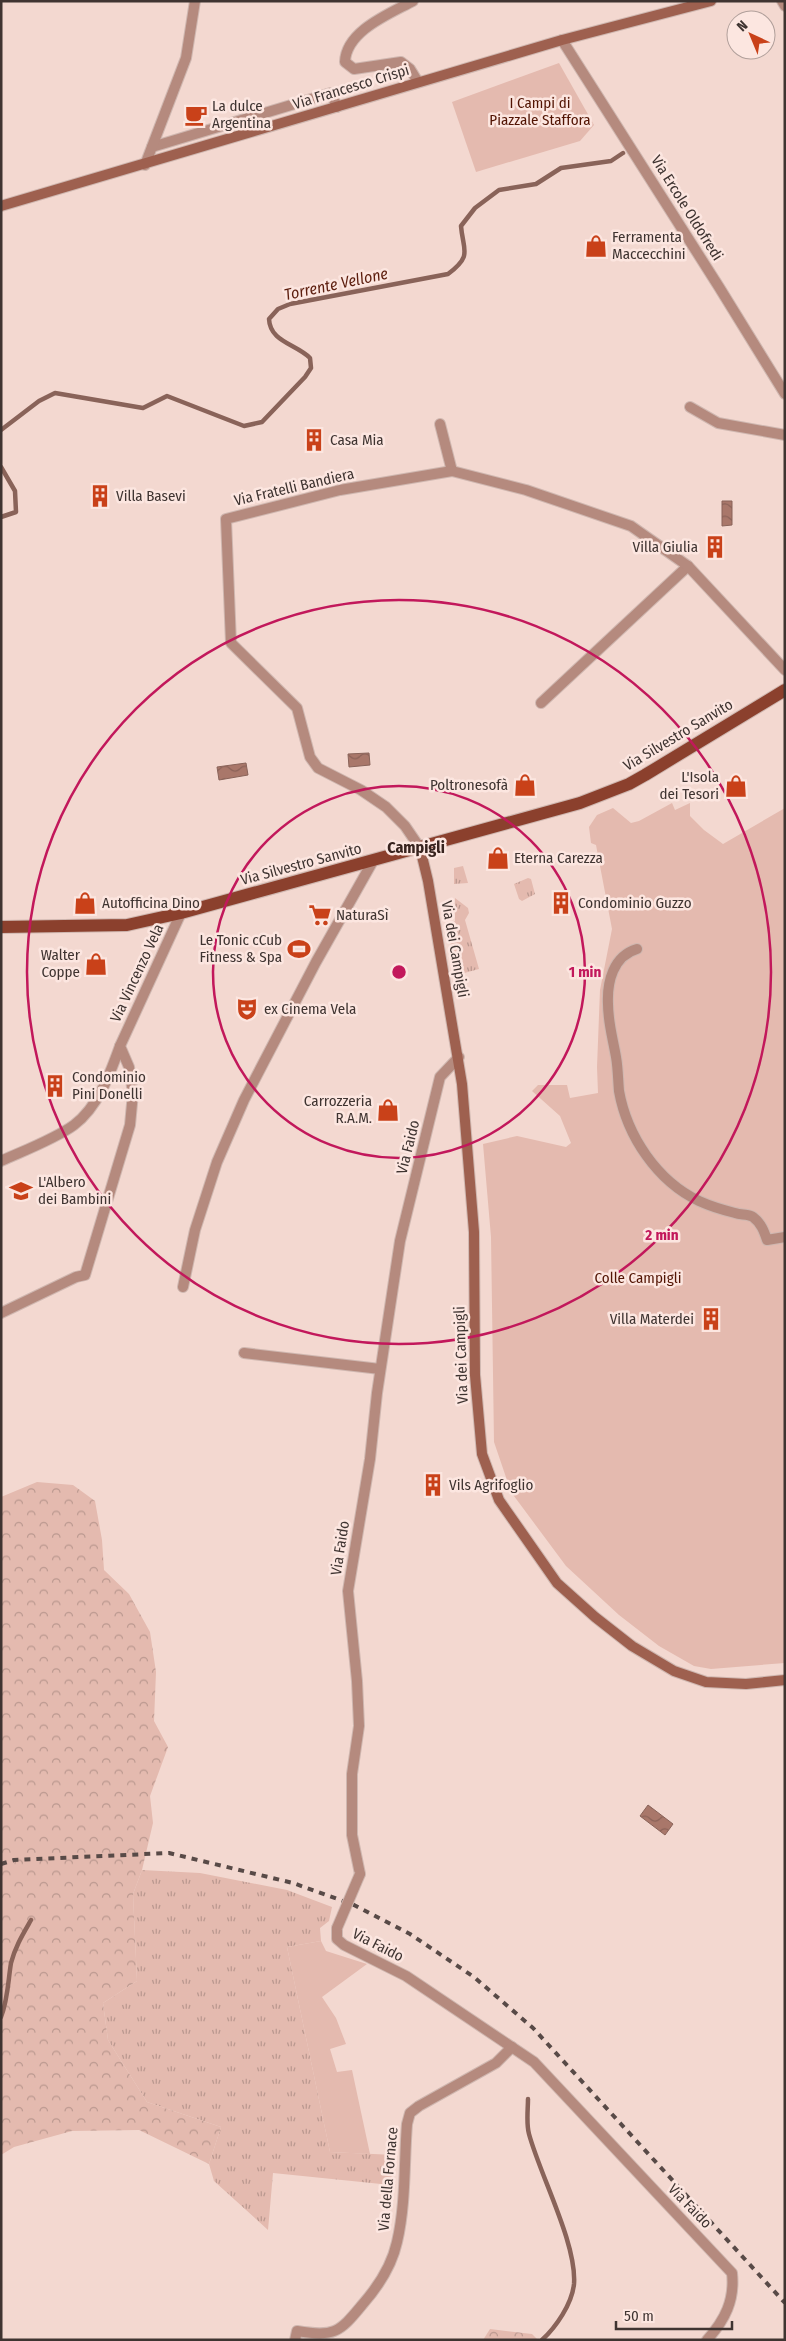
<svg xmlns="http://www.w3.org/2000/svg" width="786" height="2341" viewBox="0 0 786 2341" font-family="'Fira Sans Condensed',sans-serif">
<defs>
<pattern id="grass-tufts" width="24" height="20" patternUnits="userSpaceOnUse" patternTransform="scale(1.25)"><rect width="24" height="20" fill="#e4baaf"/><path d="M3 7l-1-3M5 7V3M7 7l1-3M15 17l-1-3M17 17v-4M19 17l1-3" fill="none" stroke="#ba988f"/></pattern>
<pattern id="forest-crowns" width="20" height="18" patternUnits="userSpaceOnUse" patternTransform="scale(1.25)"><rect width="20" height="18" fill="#e4baaf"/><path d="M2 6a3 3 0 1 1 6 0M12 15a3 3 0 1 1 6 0" fill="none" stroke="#ba988f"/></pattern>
<pattern id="water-waves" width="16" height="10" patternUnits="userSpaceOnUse" patternTransform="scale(1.25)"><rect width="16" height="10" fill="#a9776a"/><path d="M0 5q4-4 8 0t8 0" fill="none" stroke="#8b6258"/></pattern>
</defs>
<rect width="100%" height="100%" fill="#f3d8d0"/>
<!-- grass -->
<g fill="url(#grass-tufts)">
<polygon points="463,866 468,883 454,884 454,868"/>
<polygon points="528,878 531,879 535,894 522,901 519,899 514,884"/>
<polygon points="455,898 468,908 469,913 465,920 479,969 457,975 447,926 455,921"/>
<polygon points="142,1870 200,1873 287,1890 332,1907 329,1921 320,1928 321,1941 287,1947 330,2152 395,2155 391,2185 273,2173 268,2230 214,2181 209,2164 221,2127 147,2102 108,2040 103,2003 137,1981 133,1894"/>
</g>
<!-- forest -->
<g fill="url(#forest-crowns)">
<polygon points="37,1482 73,1485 95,1501 102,1540 104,1570 129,1594 150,1632 156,1672 154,1721 168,1747 150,1796 153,1823 142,1870 133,1894 137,1981 103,2003 108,2040 147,2102 221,2127 209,2164 139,2130 72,2131 14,2147 1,2155 1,1497"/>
<polygon points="490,2329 532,2334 538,2340 483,2340"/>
</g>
<!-- green -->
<g fill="#e4baaf">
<polygon points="559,63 594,125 580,141 476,172 452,102"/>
<polygon points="672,803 675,810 690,803 690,816 704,830 723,844 785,808 785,1663 711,1669 694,1666 659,1646 619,1615 566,1566 511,1492 494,1442 491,1237 483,1144 517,1136 566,1147 571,1143 560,1116 532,1091 538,1085 567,1085 570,1098 598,1093 597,1067 600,990 612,929 596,845 591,843 589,827 597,815 613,808 631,823 639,821"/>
<polygon points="321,1941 326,1951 367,1964 322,1997 336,2018 346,2044 330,2049 337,2072 352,2070 370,2154 330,2152 287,1947"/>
</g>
<!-- water -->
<g fill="url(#water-waves)" stroke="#896359">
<polygon points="722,501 732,501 732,525 722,526"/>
<polygon points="369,753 370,765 349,767 348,754"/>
<polygon points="246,763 248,775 219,780 217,767"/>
<polygon points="648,1805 673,1824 665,1835 640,1816"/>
</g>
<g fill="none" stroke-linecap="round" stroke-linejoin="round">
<!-- stream -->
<g stroke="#896359" stroke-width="4.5">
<path d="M1 430 39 401 55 393 143 408 167 396 244 426 262 422 305 377 311 368 310 358C296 344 270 342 269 319L278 309 290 304 448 274C473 255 463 251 461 226L475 208 499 190 536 184 561 168 611 161 623 153"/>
<polyline points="1,467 15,491 16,512 1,517"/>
<path d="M1 2017C8 1999 8 1981 11 1963 15 1947 23 1934 31 1920"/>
<path d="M528 2099C528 2110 526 2123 529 2134 540 2175 577 2244 574 2284 572 2304 556 2327 542 2340"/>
</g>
<defs>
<g id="street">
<path d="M413 1C389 14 346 31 345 62L354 69 401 62 410 69 418 82"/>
<polyline points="782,1 785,6"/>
<polyline points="562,40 719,287 785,394"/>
<polyline points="152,147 331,93 337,107"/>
<polyline points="145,165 186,58 195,1"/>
<polyline points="690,407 718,423 785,435"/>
<polyline points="440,424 452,471"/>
<polyline points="541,703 688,566"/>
<polyline points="420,848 405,826 386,807 361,790 318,768 310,757 297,708 231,643 226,519 340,490 452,471 526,490 631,526 688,566 785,670"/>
<path d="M637 949C613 956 607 982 608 1004 608 1023 613 1039 616 1057 618 1068 618 1080 619 1091 627 1136 657 1181 699 1201 710 1206 723 1210 735 1213 741 1215 749 1214 753 1217 761 1223 764 1231 767 1240L785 1237"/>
<path d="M1 1161C23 1151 55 1139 74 1125 98 1107 110 1074 120 1046"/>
<polyline points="183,1287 195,1230 217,1162 244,1100 316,962 373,861"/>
<polyline points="1,1313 76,1277 85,1275 130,1125 133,1093 129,1067 120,1046 181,913"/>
<polyline points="244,1353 380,1369"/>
<polyline points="360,1874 352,1835 352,1774 359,1726 357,1681 348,1591 370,1459 377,1393 400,1241 440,1077 459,1057"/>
<path d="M337 1928V1939L344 1945 406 1976 534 2062 732 2273C735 2300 725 2320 707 2340"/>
<path d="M295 2340 297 2331C334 2337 339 2333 362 2305 377 2288 392 2265 397 2242 406 2204 404 2162 407 2124L410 2113 419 2106 496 2063 512 2047"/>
</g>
<g id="secondary">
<polyline points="1,206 562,40 711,1"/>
<polyline points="420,848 428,881 462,1084 474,1232 475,1375 482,1454 499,1500 557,1583 595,1617 632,1646 674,1671 706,1682 746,1684 785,1680"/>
</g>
<polyline id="primary" points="1,927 127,925 181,913 580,803 629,784 645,775 785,690"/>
</defs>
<!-- street casing -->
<use href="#street" stroke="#cfb7b0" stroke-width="12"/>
<!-- secondary casing -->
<use href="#secondary" stroke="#cfb7b0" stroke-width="12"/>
<!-- primary casing -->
<use href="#primary" stroke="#cfb7b0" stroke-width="14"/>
<!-- street -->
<use href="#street" stroke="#b58a7e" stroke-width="10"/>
<!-- secondary -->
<use href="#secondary" stroke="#9e604f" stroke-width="10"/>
<!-- primary -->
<use href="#primary" stroke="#8b402d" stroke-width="12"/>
<!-- rail -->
<polyline stroke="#584a47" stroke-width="4" stroke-dasharray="6 6" stroke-linecap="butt" points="1,1864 14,1860 169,1853 293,1883 354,1905 410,1934 474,1977 533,2028 785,2303"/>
<defs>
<polyline id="street-bridge" points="337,1928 360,1874"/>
</defs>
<!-- street-bridge casing -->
<use href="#street-bridge" stroke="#cfb7b0" stroke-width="12" stroke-linecap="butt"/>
<!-- street-bridge -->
<use href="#street-bridge" stroke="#b58a7e" stroke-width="10"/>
</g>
<!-- distance rings -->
<g fill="none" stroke="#c2185b" stroke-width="2.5">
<circle cx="399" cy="972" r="186"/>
<circle cx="399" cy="972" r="372"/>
</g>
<!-- icons -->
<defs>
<symbol id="cafe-bare" viewBox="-9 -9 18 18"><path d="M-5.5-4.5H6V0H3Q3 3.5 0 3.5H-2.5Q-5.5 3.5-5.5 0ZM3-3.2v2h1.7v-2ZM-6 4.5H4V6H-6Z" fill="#c94119" stroke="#fce6e0" stroke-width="2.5" paint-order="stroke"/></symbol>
<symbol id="shop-bare" viewBox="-9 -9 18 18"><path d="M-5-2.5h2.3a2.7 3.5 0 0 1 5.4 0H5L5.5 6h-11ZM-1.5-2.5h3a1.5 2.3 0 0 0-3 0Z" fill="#c94119" stroke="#fce6e0" stroke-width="2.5" paint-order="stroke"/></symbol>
<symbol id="building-bare" viewBox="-9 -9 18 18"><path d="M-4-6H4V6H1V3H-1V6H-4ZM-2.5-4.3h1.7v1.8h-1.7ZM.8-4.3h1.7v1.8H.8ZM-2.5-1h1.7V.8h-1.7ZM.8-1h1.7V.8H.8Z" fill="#c94119" stroke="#fce6e0" stroke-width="2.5" paint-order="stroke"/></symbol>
<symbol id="supermarket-bare" viewBox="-9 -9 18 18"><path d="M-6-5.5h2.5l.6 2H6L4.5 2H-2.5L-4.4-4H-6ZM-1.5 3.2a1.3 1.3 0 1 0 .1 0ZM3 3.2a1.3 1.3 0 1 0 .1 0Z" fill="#c94119" stroke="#fce6e0" stroke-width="2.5" paint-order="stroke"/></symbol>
<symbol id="stadium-bare" viewBox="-9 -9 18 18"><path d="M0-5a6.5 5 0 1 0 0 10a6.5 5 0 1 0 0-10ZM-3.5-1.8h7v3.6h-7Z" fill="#c94119" stroke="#fce6e0" stroke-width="2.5" paint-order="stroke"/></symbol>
<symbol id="theatre-bare" viewBox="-9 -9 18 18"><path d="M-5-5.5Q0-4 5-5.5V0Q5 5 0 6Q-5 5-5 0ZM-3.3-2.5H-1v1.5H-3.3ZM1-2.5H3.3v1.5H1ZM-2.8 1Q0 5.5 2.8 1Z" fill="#c94119" stroke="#fce6e0" stroke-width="2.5" paint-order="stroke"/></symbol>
<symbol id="school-bare" viewBox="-9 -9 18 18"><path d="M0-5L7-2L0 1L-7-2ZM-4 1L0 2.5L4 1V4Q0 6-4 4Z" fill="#c94119" stroke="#fce6e0" stroke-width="2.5" paint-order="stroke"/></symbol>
</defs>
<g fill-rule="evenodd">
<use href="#cafe-bare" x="180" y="99" width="32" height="32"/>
<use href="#shop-bare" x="580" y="230" width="32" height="32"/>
<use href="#building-bare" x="298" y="424" width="32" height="32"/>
<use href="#building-bare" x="84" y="480" width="32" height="32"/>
<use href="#building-bare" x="699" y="531" width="32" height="32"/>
<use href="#shop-bare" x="509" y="769" width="32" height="32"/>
<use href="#shop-bare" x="720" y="770" width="32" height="32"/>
<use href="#shop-bare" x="482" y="842" width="32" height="32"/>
<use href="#shop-bare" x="69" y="887" width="32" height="32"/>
<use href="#building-bare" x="545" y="887" width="32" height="32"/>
<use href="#supermarket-bare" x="304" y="899" width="32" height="32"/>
<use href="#stadium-bare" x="283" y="933" width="32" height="32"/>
<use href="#shop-bare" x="80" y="948" width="32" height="32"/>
<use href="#theatre-bare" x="231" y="993" width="32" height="32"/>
<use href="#building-bare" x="39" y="1070" width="32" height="32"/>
<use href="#shop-bare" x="372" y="1094" width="32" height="32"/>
<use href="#school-bare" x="5" y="1175" width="32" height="32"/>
<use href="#building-bare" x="695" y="1303" width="32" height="32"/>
<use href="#building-bare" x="417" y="1469" width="32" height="32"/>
</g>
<g text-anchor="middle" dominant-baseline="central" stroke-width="5" stroke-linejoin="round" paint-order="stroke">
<!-- street labels -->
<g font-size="15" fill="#3f3431" stroke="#fce6e0">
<text transform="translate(351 87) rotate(-17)">Via Francesco Crispi</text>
<text transform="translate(687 208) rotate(58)">Via Ercole Oldofredi</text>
<text transform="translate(294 487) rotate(-13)">Via Fratelli Bandiera</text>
<text transform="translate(678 735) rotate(-31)">Via Silvestro Sanvito</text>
<text transform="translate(301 864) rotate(-15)">Via Silvestro Sanvito</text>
<text transform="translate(455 949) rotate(80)">Via dei Campigli</text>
<text transform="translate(137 973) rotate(-65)">Via Vincenzo Vela</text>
<text transform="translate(408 1147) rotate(-76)">Via Faido</text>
<text transform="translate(461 1355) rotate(-92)">Via dei Campigli</text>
<text transform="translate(340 1548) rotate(-81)">Via Faido</text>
<text transform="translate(378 1945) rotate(27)">Via Faido</text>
<text transform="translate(388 2179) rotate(-85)">Via della Fornace</text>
<text transform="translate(690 2206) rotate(46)">Via Faido</text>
</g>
<!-- park labels -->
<g font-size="15" fill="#521403" stroke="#fce6e0">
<text x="540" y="103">I Campi di<tspan x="540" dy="17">Piazzale Staffora</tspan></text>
<text x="638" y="1278">Colle Campigli</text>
</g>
<!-- poi labels -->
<g font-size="15" fill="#3f3431" stroke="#fce6e0" text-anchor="start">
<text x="212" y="106">La dulce<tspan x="212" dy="17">Argentina</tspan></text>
<text x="612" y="237">Ferramenta<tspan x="612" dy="17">Maccecchini</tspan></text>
<text x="330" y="440">Casa Mia</text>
<text x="116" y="496">Villa Basevi</text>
<text x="698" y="547" text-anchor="end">Villa Giulia</text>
<text x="719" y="777" text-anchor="end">L'Isola<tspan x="719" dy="17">dei Tesori</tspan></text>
<text x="508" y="785" text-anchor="end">Poltronesofà</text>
<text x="514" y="858">Eterna Carezza</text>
<text x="102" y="903">Autofficina Dino</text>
<text x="578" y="903">Condominio Guzzo</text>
<text x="336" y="915">NaturaSì</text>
<text x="282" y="940" text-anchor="end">Le Tonic cCub<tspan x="282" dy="17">Fitness &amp; Spa</tspan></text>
<text x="80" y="955" text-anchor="end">Walter<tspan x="80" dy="17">Coppe</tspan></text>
<text x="264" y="1009">ex Cinema Vela</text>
<text x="72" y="1077">Condominio<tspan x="72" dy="17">Pini Donelli</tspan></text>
<text x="372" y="1101" text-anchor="end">Carrozzeria<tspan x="372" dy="17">R.A.M.</tspan></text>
<text x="38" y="1182">L'Albero<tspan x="38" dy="17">dei Bambini</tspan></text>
<text x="694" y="1319" text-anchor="end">Villa Materdei</text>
<text x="449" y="1485">Vils Agrifoglio</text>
</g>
<!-- water labels -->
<g font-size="16" font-style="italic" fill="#5d1e0e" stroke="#fce6e0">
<text transform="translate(336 284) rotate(-12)">Torrente Vellone</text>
</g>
<!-- neighbourhood labels -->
<g font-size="16" font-weight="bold" fill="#37231e" stroke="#fce6e0">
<text x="416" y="847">Campigli</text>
</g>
</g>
<circle cx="399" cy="972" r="8" fill="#c2185b" stroke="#fce6e0" stroke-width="2.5"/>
<g font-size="15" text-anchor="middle" font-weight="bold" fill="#c2185b" stroke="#fce6e0" stroke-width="5" stroke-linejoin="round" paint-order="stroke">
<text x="585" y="977">1 min</text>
<text x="662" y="1240">2 min</text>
</g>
<!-- border -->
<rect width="786" height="2341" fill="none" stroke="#3f3431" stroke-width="5"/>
<!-- north arrow -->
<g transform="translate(751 35) rotate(316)"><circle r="24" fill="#fce6e0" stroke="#b09f9a"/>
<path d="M0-4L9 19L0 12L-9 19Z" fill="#c94119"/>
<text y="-8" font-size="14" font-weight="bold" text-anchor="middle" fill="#3f3431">N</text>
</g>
<!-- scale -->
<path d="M616 2321v8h116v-8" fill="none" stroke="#3f3431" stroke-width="2.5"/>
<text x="624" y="2321" font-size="15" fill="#3f3431" stroke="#fce6e0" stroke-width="4" paint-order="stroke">50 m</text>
</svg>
